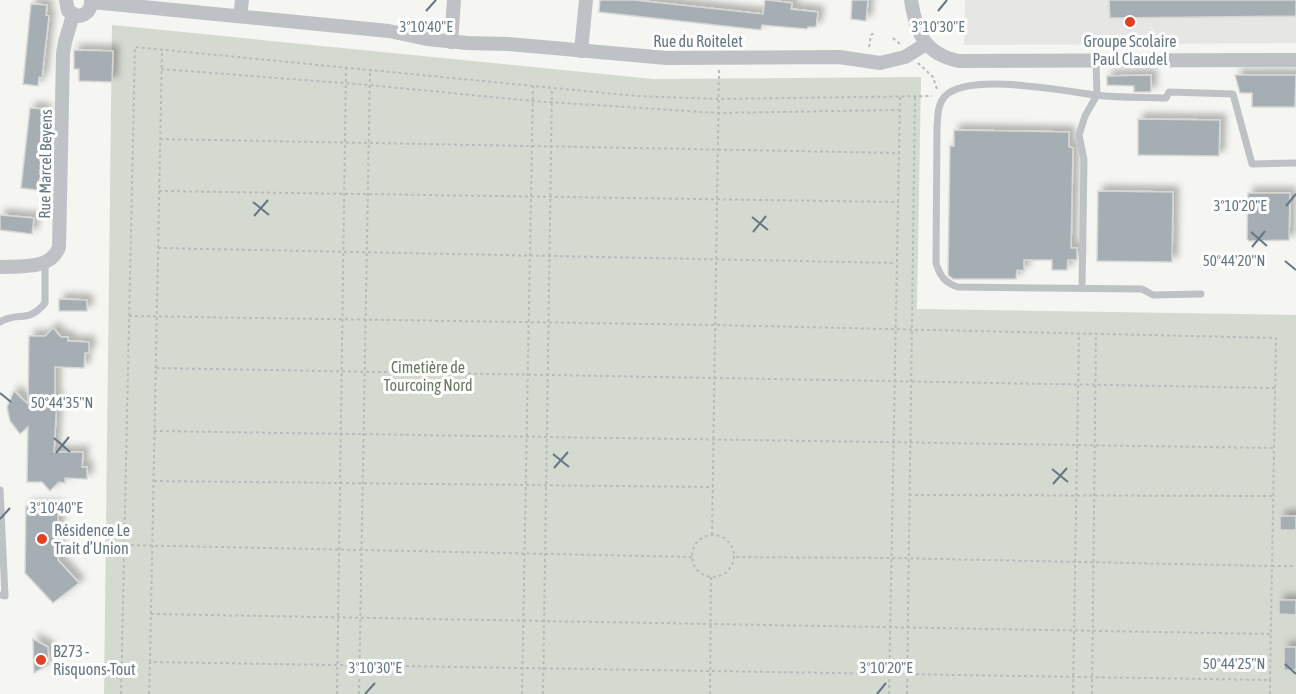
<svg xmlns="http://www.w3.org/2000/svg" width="1296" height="694" viewBox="0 0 1296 694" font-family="'Asap Condensed',sans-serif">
<defs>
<filter id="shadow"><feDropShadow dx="5.5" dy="-5.5" stdDeviation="3" flood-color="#0004"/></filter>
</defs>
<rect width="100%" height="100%" fill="#f5f5f1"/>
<!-- built -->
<polygon fill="#e6e7e5" points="965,0 1296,0 1296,43 964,45"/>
<!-- green -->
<polygon fill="#d5dad1" points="112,25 653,79 921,77 917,309 1296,315 1296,694 104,694"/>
<!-- building -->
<g fill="#a5aeb3" stroke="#d7d6d4" stroke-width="1.5" filter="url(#shadow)">
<polygon points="600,0 634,0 763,14 765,0 767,0 792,3 791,9 818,12 816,27 808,27 807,29 762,25 761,30 599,12"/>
<polygon points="852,0 868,0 866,21 851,19"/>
<polygon points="1109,0 1296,0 1296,16 1110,18"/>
<polygon points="31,4 47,5 46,15 49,16 42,78 39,77 38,86 23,84"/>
<polygon points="74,50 113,51 112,82 79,81 79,69 74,69"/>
<polygon points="1151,75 1151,92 1134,92 1134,86 1107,85 1107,76"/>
<polygon points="1235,75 1296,75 1295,107 1252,107 1252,93 1240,93"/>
<polygon points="30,108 45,109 44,119 47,119 41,181 38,181 37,190 21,188"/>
<polygon points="1138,119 1220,120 1219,156 1138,155"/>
<polygon points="954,130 1069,132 1069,147 1073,148 1071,248 1077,248 1077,260 1068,260 1067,270 1052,270 1052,260 1024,260 1024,271 1017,270 1016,279 953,279 948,275 950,146 954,146"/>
<polygon points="1098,191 1173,192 1172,262 1097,261"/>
<polygon points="1248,193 1290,193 1289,240 1249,241 1247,239"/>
<polygon points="0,215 34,218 32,234 0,230"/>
<polygon points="59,299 87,300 87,311 59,311"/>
<polygon points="53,328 61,337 68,337 68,341 89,342 89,353 85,353 84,368 55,367 55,397 57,397 54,452 83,452 82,467 87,467 87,479 65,478 65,483 59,482 50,491 42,482 27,482 28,427 20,434 10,421 7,407 14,391 28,404 29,336 45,336"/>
<polygon points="26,506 58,506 58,560 79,583 53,603 25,573"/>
<rect x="1280" y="516" width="16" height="14"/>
<polygon points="1279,600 1296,600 1296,615 1279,614"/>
<polygon points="33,639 48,647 49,664 34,673"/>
<rect x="1284" y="647" width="12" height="23"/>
</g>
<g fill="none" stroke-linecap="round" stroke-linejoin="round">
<!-- path -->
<g stroke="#b8bbbd" stroke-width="2" stroke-dasharray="3 3" stroke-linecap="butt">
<polyline points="893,38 900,44"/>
<polyline points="869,47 871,35 876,32"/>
<polyline points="918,63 933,77 937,89"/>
<polyline points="161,69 369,85 533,101 718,113 899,110"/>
<polyline points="160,139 899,153"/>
<polyline points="159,191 898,202"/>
<polyline points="158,248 896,263"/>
<polyline points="129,316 715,325 1276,338 1272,566 892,558 733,557"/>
<polyline points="156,368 1275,388"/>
<polyline points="154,431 1273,448"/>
<polyline points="154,481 713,487"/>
<polyline points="909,495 1272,496"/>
<polyline points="712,535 719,70"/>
<circle cx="713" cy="556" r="21"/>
<polyline points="125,545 692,557"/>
<polyline points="151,614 1271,634"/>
<polyline points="150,662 162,50"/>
<polyline points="121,694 135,47 636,96 719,99 932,96"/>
<polyline points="149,694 150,662 1270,680 1272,566 1296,566"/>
<polyline points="337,694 346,67"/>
<polyline points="359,694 370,70"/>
<polyline points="522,694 533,86"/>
<polyline points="543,694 552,88"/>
<polyline points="710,694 711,577"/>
<polyline points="889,694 900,97"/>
<polyline points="907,694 915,97"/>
<polyline points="1073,694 1079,333"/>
<polyline points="1092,694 1096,333"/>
<polyline points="1270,694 1270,680"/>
</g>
<!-- service -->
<g stroke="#bec2c6" stroke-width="7">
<polyline points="1082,288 1084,160 1079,135 1085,116 1097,95 1096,61"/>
<path d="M1201 294 1153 295 1142 289 958 287C945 283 940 276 936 263L937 127C938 116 937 105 945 96 970 72 1064 91 1096 95 1119 98 1143 97 1166 98L1169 92 1233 94 1252 164 1296 163"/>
<path d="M0 322C18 311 28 324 45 303V263"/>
<polyline points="0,490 5,596 0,595"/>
</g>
<!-- minor -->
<g stroke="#bec2c6" stroke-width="14">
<path d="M66 0 68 11 78 16C87 15 92 9 91 0"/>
<path d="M911 0C916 32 924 54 959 61L1296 60"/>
<polyline points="92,2 389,31 427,39 467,43 508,44 667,58 839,57 880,63 905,57 926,44"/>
<polyline points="240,16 242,0"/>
<polyline points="451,42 454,0"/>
<polyline points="581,51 586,0"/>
<path d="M0 267C21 266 51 270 59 247L63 54 65 42 73 15"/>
</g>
</g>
<!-- ticks -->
<path fill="none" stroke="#647783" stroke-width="2" d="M426 11 436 0M938 11 947 0M253 202 269 215M1286 206 1296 194M254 216 268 200M752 217 768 230M753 232 766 216M1251 232 1267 246M1252 247 1265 231M1285 261 1296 270M0 393 11 402M54 438 70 452M56 453 69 437M553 454 569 467M554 468 568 452M1052 469 1068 482M1053 484 1067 468M0 519 10 508M1285 664 1296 674M365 694 375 683M877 694 886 683"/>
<!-- markers -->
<g fill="#e34123" stroke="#fff" stroke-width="2">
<circle cx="1130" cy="22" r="6"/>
<circle cx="42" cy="539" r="6"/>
<circle cx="41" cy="660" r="6"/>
</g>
<g text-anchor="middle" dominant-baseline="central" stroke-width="6" stroke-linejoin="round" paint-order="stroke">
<!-- street labels -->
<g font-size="16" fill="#647783" stroke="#fff">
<text x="698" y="41">Rue du Roitelet</text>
<text transform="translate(45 164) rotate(-89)">Rue Marcel Beyens</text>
</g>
<!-- poi labels -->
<g font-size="16" fill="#647783" stroke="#fff" text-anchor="start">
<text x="1130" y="41" text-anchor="middle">Groupe Scolaire<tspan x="1130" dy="18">Paul Claudel</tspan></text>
<text x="54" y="530">Résidence Le<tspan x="54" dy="18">Trait d’Union</tspan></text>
<text x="53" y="651">B273 -<tspan x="53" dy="18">Risquons-Tout</tspan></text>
</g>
<!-- park labels -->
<g font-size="16" fill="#697a63" stroke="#fff">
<text x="428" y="367">Cimetière de<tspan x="428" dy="18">Tourcoing Nord</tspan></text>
</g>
</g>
<g font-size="15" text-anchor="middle" fill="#647783" stroke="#fff" stroke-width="6" stroke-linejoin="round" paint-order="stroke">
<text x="426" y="32">3°10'40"E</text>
<text x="938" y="32">3°10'30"E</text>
<text x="1240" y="211">3°10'20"E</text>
<text x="1234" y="266">50°44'20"N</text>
<text x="62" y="408">50°44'35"N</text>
<text x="56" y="513">3°10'40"E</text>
<text x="1234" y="669">50°44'25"N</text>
<text x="375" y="673">3°10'30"E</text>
<text x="886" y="673">3°10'20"E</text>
</g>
</svg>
